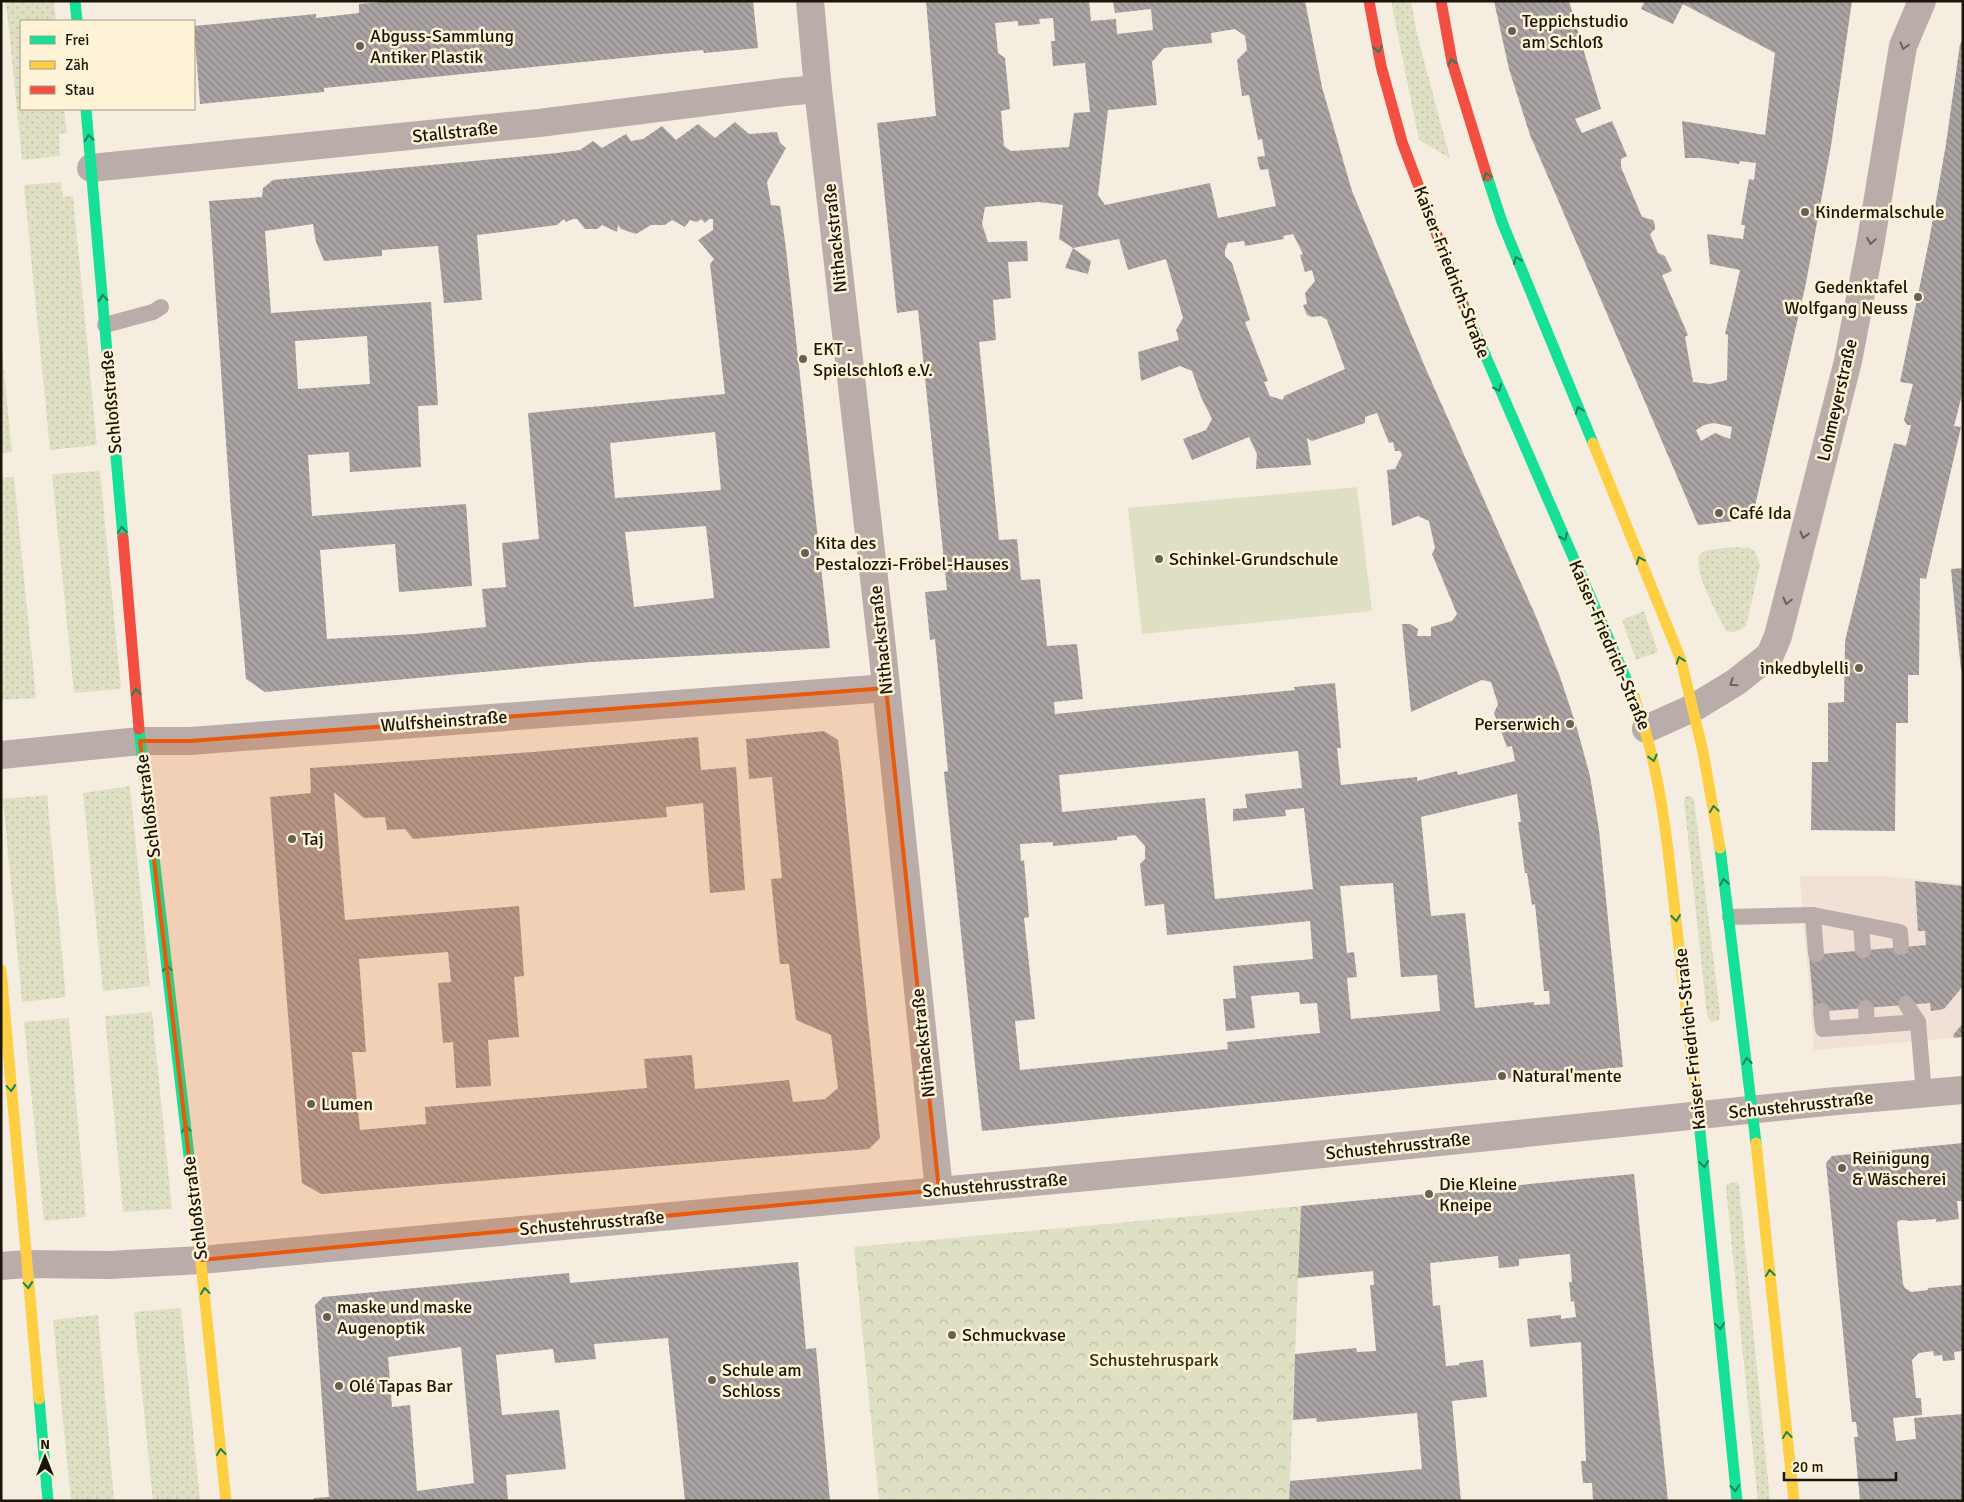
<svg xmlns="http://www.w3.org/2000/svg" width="1964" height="1502" viewBox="0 0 1964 1502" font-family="Signika,sans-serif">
<defs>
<pattern id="grass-dots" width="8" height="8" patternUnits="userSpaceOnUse" patternTransform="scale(1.25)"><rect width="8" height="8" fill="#dedfc3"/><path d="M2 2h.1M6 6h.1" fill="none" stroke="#bebea6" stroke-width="1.8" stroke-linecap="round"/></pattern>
<pattern id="park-crowns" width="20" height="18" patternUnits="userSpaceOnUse" patternTransform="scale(1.25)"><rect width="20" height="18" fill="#dedfc3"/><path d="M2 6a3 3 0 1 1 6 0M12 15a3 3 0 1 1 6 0" fill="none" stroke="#bebea6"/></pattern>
<pattern id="building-back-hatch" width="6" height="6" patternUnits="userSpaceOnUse" patternTransform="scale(1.25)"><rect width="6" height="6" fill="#aaa4a4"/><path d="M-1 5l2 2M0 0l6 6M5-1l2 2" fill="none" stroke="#8a8484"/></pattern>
</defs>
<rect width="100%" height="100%" fill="#f5eee0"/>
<!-- commercial -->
<polygon fill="#f0e0d5" points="1800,876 1884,876 1963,884 1963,1023 1953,1035 1954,1038 1814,1050"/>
<!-- grass -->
<g fill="url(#grass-dots)">
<polygon points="6,1 54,1 56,21 21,21 21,109 64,109 67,133 59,134 60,156 22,160"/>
<polygon points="1391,1 1411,1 1417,34 1450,158 1419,140"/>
<polygon points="61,182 63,197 73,196 97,445 50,450 24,185"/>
<polygon points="1,341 12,452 1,453"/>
<polygon points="100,471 121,689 74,693 52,474"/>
<polygon points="14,477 36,698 1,700 1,478"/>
<path d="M1735 547 1749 548 1755 551 1760 565 1746 626C1740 631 1734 633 1726 631 1717 612 1694 575 1699 555L1707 550Z"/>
<polygon points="1644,611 1658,652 1636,660 1622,620"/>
<polygon points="130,786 150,986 103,991 83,793"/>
<polygon points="47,795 66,997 22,1002 3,799"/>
<polygon points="1691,796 1694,800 1720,1013 1719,1020 1711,1022 1707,1015 1684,800 1685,797"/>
<polygon points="152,1012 172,1209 123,1212 105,1016"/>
<polygon points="69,1018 86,1217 44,1221 24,1022"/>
<polygon points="1737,1182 1739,1185 1770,1501 1758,1501 1726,1189 1727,1184"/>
<polygon points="181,1308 200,1501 153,1501 134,1312"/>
<polygon points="98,1315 114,1501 71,1501 53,1320"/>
</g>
<!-- park -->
<polygon fill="url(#park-crowns)" points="1301,1206 1289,1501 879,1501 854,1247"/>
<!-- garden -->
<polygon fill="#dedfc3" points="1357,487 1372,611 1142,634 1128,508"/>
<!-- building -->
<g fill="url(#building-back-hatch)" fill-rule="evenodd">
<polygon points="398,1 753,1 758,48 704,53 703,50 324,88 324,92 200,104 194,26 316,14 316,18 359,13 359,4"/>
<path d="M926 1H1089L1091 21 1116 19 1117 34 1153 30 1151 9 1115 13 1113 1H1305L1322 87 1352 191 1425 367 1537 619 1560 677 1576 725 1590 776 1599 830 1623 1067 982 1131 944 772 948 771 935 639 930 640 925 592 947 590 918 310 897 313 877 123 936 116ZM1053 18 1055 41H1051L1053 66 1085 63 1090 112 1074 113 1069 147 1011 151 1004 146 1001 111 1010 109 1005 58 998 53 995 23 1018 21V26L1040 24 1039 19ZM1235 29 1245 36 1247 50 1237 60 1242 96 1249 95 1258 140 1262 139 1265 156 1257 157 1260 170 1268 169 1276 206 1218 218 1210 183 1105 205 1098 195 1108 110 1157 105 1152 62 1164 48 1212 43 1211 33ZM1039 202 1063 205 1059 239 1073 248 1065 268 1088 274 1091 261 1073 248 1119 239 1128 270 1166 259 1183 318 1176 330 1179 340 1138 352 1141 381 1180 366 1192 371 1201 397 1212 419 1206 430 1183 439 1192 460 1249 437 1257 454 1256 469 1311 465 1307 438 1312 441 1365 423V417L1377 413 1389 443 1393 442 1395 451H1400L1402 455 1395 469 1387 470 1392 526 1418 516 1429 521 1435 548 1432 554 1457 614 1452 621 1431 627V636H1417L1418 629 1410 624H1402L1411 712 1482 680 1491 682 1498 704 1494 713 1507 747 1512 746 1515 761 1458 775 1457 771 1417 781V777L1341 785 1337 748H1341L1335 683 1294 687 1295 690 1055 714 1054 702 1083 699 1077 644 1047 646 1040 579 1021 580 1017 539 999 540 979 342 996 340 993 300 1011 298 1008 262 1028 261 1027 241 988 242 982 224 985 207ZM1293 234 1303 254 1300 255 1305 272 1312 270 1315 281 1305 293 1307 304 1303 305 1307 315 1312 317 1321 316 1327 320 1345 369 1284 396 1283 400 1270 396 1264 382 1268 381 1245 322 1250 320 1232 263 1225 256V250L1228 243 1244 241 1245 246 1284 239 1283 236ZM1298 751 1302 788 1245 794 1247 808 1233 809V821L1286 816 1285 810 1304 808 1313 889 1215 899 1205 798 1062 812 1059 775ZM1517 794 1521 822H1518L1525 873H1527L1532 905 1535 904 1544 991H1549L1550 1004 1534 1005V1002L1475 1008 1465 913 1431 916 1421 817ZM1135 835 1145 846V859L1140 864 1145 906 1164 904 1167 935 1310 921 1313 959 1233 966 1236 998 1223 999 1226 1031 1255 1028 1251 996 1299 992 1300 1004 1317 1003 1320 1033 1227 1042 1228 1049 1020 1070 1015 1021 1035 1019 1024 918 1029 917 1024 860 1021 861 1020 844 1053 842V846L1117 840V837ZM1393 883 1401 977 1437 975 1440 1011 1351 1019 1347 978 1357 977 1354 952 1347 953 1340 886Z"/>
<path d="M1494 1H1569L1601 109 1575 119 1582 133 1612 121 1627 156 1621 159V167L1642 217 1653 220 1655 225V229L1650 234 1658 253 1665 256 1672 271 1662 275 1688 335 1685 337 1693 382 1710 384 1727 380 1728 335 1725 334 1740 270 1710 264 1707 234 1743 239 1745 225H1741L1749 179 1754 180 1756 163 1740 161 1739 164 1700 158H1685L1682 121 1765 135 1775 53 1683 4 1673 24 1641 9 1645 1H1852L1831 146 1806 283 1752 519 1698 525 1530 135 1509 69ZM1714 423 1732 427 1730 439 1715 433 1701 441 1696 430 1704 425Z"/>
<polygon points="1963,39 1963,391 1954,426 1961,427 1926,579 1920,578 1919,675 1908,675 1908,723 1896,723 1895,831 1811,830 1812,762 1828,762 1828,703 1844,702 1845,641 1894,443 1906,446 1911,425 1907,425 1904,420 1913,384 1900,382 1929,241 1946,144 1960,44"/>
<path d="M735 122 749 134 777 132 780 143 786 148 767 182 771 205 780 206 786 249 830 648 591 662 265 692 246 679 231 512 209 201 262 197 263 188 273 180 557 153 580 150 593 141 602 148 626 134 631 141 643 139 662 126 676 140 698 124 715 138ZM564 219 566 222 573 219H577L585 229H597L602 225 617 232 618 225 621 229 636 234 651 225H665L672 220 685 227 690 220 697 222 701 219 705 223 709 219H713V230L698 240 714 259 710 264 725 394 528 413 539 539 502 543 506 587 482 589 486 627 415 634 327 639 320 550 395 544 399 592 472 586 466 504 312 516 308 455 349 452 350 472 421 467 418 406 438 405 431 302 271 313 265 231 313 224 316 242 324 261 382 256V250L438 246 444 303 482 300 477 235 557 225ZM367 336 370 384 298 389 295 341ZM715 432 721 490 615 498 610 443ZM706 526 714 598 634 607 625 532Z"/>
<polygon points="1963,568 1963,670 1961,670 1951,569"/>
<polygon points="824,731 838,740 843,781 880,1138 869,1149 321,1194 302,1183 270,797 311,793 310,768 533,752 698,737 701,770 736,767 745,890 710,893 703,803 666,807 667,817 413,839 405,829 387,830 385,817 364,818 334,792 345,920 519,906 524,976 514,977 519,1037 488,1040 491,1086 456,1088 453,1042 443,1043 438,983 451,982 448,952 359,959 366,1052 352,1052 360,1130 426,1124 425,1107 647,1088 644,1059 692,1055 695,1089 789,1080 793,1102 825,1099 838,1088 831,1035 796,1020 789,964 780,964 771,879 782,878 772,777 749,779 746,739"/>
<polygon points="1915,881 1963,886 1963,986 1944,1009 1931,1011 1930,1003 1814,1012 1809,955 1926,945 1925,931 1918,931"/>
<polygon points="1963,1023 1963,1037 1954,1038 1953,1035"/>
<polygon points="1963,1143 1963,1201 1957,1201 1959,1219 1936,1222 1936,1219 1910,1221 1901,1220 1897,1222 1903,1284 1905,1288 1911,1292 1928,1290 1928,1288 1963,1285 1963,1351 1954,1352 1955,1360 1943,1361 1942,1355 1934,1356 1933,1351 1919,1353 1912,1360 1916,1398 1921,1398 1922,1415 1893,1418 1896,1441 1916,1439 1914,1418 1963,1414 1963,1501 1860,1501 1854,1437 1858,1437 1856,1422 1852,1422 1826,1163 1832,1156"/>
<polygon points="1634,1174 1668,1501 1593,1501 1592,1483 1583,1483 1581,1461 1586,1461 1581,1342 1530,1347 1527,1319 1561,1315 1561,1319 1576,1317 1574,1301 1571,1302 1569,1282 1572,1282 1570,1254 1519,1259 1519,1266 1499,1268 1498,1256 1430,1263 1433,1306 1440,1305 1446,1366 1459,1365 1459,1363 1483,1360 1487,1397 1452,1401 1461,1501 1289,1501 1290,1481 1422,1469 1417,1413 1317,1422 1316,1418 1293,1420 1295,1354 1356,1348 1357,1352 1376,1351 1370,1285 1374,1285 1373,1271 1298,1278 1301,1206"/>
<path d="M798 1262 806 1349 816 1348 830 1501H685L668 1338 594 1344 596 1359 555 1363 553 1349 496 1355 502 1415 559 1410 566 1469 506 1475 508 1501H314V1498L329 1497 315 1305 323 1297 569 1273 570 1283ZM461 1347 474 1483 417 1491 410 1405 392 1407 388 1357Z"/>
</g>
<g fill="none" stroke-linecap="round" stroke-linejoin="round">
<!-- lane -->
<g stroke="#baaca9" stroke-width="16">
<polyline points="105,325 153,312 161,307"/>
<polyline points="1813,915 1816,954"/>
<polyline points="1730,917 1813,915 1900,932 1901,947"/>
<polyline points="1861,925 1863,950"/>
<polyline points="1906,1004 1918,1022 1924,1094"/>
<polyline points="1866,1008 1867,1026"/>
<polyline points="1821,1011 1823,1029 1918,1022"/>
</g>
<!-- street -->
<g stroke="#baaca9" stroke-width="28">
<polyline points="810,1 818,89 882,648 939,1190"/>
<polyline points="91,168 539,123 785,92 818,89"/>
<polyline points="1646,729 1695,707 1736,682 1770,655 1778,636 1848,361 1870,246 1903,46 1922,1"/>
<polyline points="1,755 140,741 190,741 886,688"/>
<polyline points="1,1266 26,1264 109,1265 201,1260 1227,1164 1826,1102 1963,1090"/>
</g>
<!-- fast -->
<g stroke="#16e098" stroke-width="11">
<polyline points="75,1 77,21"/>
<polyline points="86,109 123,538"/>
<polyline points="1487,176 1502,222 1593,443"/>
<polyline points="1463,304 1634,697"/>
<polyline points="139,729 196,1216"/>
<polyline points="1720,848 1756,1143"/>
<polyline points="1698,1111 1737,1501"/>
<polyline points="39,1399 48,1501"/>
</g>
<!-- slow -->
<g stroke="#ffcf43" stroke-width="11">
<polyline points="1593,443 1681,660 1703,752 1720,848"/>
<path d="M1634 697C1660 766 1667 838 1675 912 1683 978 1690 1045 1698 1111"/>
<polyline points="1,970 39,1399"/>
<polyline points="1756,1143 1794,1501"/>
<polyline points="196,1216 226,1501"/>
</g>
<!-- jam -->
<g stroke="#f24e42" stroke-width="11">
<polyline points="1369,1 1381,66 1402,142 1463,304"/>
<polyline points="1441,1 1452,62 1487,176"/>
<polyline points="123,538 139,729"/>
</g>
</g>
<!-- one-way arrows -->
<defs><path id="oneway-chevron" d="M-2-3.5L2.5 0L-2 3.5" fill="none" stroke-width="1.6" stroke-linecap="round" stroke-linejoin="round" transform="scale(1.25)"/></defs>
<g stroke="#6a6059">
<use href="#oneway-chevron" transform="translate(1904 46) rotate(106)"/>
<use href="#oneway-chevron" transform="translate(1871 241) rotate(100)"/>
<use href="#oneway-chevron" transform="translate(1804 535) rotate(104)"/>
<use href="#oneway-chevron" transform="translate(1787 601) rotate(104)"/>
<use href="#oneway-chevron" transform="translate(1733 683) rotate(147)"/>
</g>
<g stroke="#188558">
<use href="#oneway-chevron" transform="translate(1378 49) rotate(79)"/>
<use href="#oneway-chevron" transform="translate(1452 62) rotate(-103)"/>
<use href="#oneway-chevron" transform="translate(89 138) rotate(-96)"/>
<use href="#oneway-chevron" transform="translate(1487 176) rotate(-108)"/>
<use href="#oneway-chevron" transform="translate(1517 260) rotate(-112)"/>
<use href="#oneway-chevron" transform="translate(103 298) rotate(-95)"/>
<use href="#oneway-chevron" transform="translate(1498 388) rotate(66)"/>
<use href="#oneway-chevron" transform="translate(1579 410) rotate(-112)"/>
<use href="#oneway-chevron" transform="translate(122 530) rotate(-95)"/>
<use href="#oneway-chevron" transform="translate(1564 537) rotate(66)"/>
<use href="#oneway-chevron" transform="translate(1640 560) rotate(-112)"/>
<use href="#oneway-chevron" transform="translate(1680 660) rotate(-109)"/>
<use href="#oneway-chevron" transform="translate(136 692) rotate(-95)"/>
<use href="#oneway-chevron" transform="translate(1653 758) rotate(76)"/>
<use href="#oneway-chevron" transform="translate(1714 809) rotate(-98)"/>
<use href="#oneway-chevron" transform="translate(1724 882) rotate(-99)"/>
<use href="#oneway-chevron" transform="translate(1676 918) rotate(83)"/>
<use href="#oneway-chevron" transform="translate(167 968) rotate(-97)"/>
<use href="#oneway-chevron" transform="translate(1747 1061) rotate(-97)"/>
<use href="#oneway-chevron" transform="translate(11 1088) rotate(85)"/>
<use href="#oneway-chevron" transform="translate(186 1129) rotate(-97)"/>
<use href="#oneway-chevron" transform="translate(1704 1164) rotate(84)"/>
<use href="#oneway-chevron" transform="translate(1770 1273) rotate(-96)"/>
<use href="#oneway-chevron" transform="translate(28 1285) rotate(85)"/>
<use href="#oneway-chevron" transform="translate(205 1291) rotate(-96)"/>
<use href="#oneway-chevron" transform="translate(1720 1326) rotate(84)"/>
<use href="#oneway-chevron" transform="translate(1787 1435) rotate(-96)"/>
<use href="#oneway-chevron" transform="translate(221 1452) rotate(-96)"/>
<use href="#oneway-chevron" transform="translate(1735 1488) rotate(84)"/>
</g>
<!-- marked area -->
<path fill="#e8590c" fill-opacity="0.2" stroke="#e8590c" stroke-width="4" stroke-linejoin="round" d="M886 688 939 1190 201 1260 140 741H190Z"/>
<!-- markers -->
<g fill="#676154" stroke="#fef2d7" stroke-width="2">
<circle cx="1512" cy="31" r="5"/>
<circle cx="360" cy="46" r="5"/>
<circle cx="1805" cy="212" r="5"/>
<circle cx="1918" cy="297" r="5"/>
<circle cx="803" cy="359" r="5"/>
<circle cx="1719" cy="513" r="5"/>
<circle cx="805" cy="553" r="5"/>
<circle cx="1159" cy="559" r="5"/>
<circle cx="1859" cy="668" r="5"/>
<circle cx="1570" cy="724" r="5"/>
<circle cx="292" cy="839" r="5"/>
<circle cx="1502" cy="1076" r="5"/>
<circle cx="311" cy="1104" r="5"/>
<circle cx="1842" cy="1168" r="5"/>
<circle cx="1429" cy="1194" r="5"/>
<circle cx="327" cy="1317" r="5"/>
<circle cx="952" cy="1335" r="5"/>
<circle cx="712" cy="1380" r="5"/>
<circle cx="339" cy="1386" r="5"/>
</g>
<g text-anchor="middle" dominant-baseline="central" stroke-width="5" stroke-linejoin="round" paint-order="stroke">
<!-- poi labels -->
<g font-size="18" fill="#1a1509" stroke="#fef2d7" text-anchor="start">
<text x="1522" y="21">Teppichstudio<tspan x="1522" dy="21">am Schloß</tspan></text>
<text x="370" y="36">Abguss-Sammlung<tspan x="370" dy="21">Antiker Plastik</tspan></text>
<text x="1815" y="212">Kindermalschule</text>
<text x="1908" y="287" text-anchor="end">Gedenktafel<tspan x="1908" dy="21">Wolfgang Neuss</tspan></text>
<text x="813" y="349">EKT -<tspan x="813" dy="21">Spielschloß e.V.</tspan></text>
<text x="1729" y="513">Café Ida</text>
<text x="815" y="543">Kita des<tspan x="815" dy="21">Pestalozzi-Fröbel-Hauses</tspan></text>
<text x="1169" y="559">Schinkel-Grundschule</text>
<text x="1849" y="668" text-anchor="end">inkedbylelli</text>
<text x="1560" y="724" text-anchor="end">Perserwich</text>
<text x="302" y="839">Taj</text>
<text x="1512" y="1076">Natural'mente</text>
<text x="321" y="1104">Lumen</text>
<text x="1852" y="1158">Reinigung<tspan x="1852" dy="21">&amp; Wäscherei</tspan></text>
<text x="1439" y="1184">Die Kleine<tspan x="1439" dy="21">Kneipe</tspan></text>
<text x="337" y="1307">maske und maske<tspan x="337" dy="21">Augenoptik</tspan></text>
<text x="962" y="1335">Schmuckvase</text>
<text x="722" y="1370">Schule am<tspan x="722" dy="21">Schloss</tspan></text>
<text x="349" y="1386">Olé Tapas Bar</text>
</g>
<!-- street labels -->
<g font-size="18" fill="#1a1509" stroke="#fef2d7">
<text transform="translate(455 132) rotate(-6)">Stallstraße</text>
<text transform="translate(835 238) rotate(-96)">Nithackstraße</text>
<text transform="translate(1452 272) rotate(69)">Kaiser-Friedrich-Straße</text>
<text transform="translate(1837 400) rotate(-77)">Lohmeyerstraße</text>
<text transform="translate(111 402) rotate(-95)">Schloßstraße</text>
<text transform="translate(881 640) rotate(-96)">Nithackstraße</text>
<text transform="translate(1610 645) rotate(67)">Kaiser-Friedrich-Straße</text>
<text transform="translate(444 721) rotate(-4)">Wulfsheinstraße</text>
<text transform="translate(148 806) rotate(-97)">Schloßstraße</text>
<text transform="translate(1690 1039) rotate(-96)">Kaiser-Friedrich-Straße</text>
<text transform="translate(923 1043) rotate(-96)">Nithackstraße</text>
<text transform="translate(1801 1105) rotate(-6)">Schustehrusstraße</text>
<text transform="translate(1398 1146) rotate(-6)">Schustehrusstraße</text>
<text transform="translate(995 1185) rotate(-5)">Schustehrusstraße</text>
<text transform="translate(195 1208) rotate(-97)">Schloßstraße</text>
<text transform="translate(592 1223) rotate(-5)">Schustehrusstraße</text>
</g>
<!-- park labels -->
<g font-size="18" fill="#303410" stroke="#fef2d7">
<text x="1154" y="1360">Schustehruspark</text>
</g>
</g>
<!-- border -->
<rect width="1964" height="1502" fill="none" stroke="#1a1509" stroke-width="5"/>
<!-- legend -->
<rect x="20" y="20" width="175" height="90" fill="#fef2d7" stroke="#a39a85"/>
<rect x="30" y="36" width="25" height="8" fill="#16e098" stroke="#a39a85"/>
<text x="65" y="45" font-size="15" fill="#1a1509">Frei</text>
<rect x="30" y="61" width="25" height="8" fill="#ffcf43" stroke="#a39a85"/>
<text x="65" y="70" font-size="15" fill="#1a1509">Zäh</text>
<rect x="30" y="86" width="25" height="8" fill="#f24e42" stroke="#a39a85"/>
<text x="65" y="95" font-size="15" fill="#1a1509">Stau</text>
<!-- north arrow -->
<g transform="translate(45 1457)" stroke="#fef2d7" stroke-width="4" paint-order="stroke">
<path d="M0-4L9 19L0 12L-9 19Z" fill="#1a1509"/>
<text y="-8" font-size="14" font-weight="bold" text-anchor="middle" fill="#1a1509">N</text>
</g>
<!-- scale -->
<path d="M1784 1472v8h112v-8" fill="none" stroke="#1a1509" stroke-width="2.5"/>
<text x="1792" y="1472" font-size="15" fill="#1a1509" stroke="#fef2d7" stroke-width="4" paint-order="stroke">20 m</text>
</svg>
